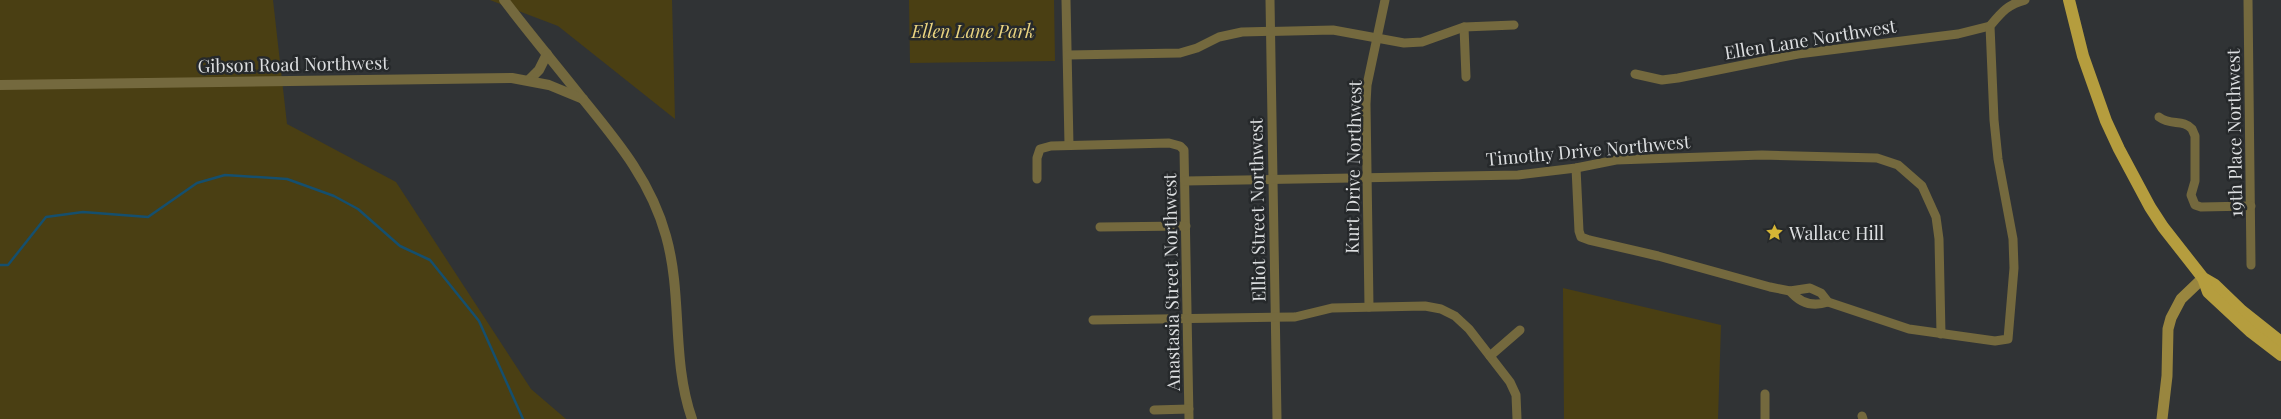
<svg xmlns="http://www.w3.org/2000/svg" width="2281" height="419" viewBox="0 0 2281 419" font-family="'Playfair Display',serif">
<rect width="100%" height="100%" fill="#303335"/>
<!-- green -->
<g fill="#4a3f13">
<polygon points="0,0 273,0 287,124 396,182 531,389 566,419 0,419"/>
<polygon points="490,0 672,0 675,119 558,26"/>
<polygon points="909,0 1054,0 1055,61 910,63"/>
<polygon points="1563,288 1721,325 1718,419 1564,419"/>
</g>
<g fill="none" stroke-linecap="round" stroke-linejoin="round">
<!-- stream -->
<polyline stroke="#154f6e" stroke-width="2.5" points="0,265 8,265 46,217 83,212 148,217 197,183 225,175 287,179 334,196 358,209 400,246 430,260 479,321 523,419"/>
<!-- minor -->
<g stroke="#74693e" stroke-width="9">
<polyline points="1066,0 1069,145"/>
<polyline points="1270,0 1277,419"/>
<polyline points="2248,0 2251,265"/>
<polyline points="1464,27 1466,77"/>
<polyline points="1068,55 1180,53 1197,48 1219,37 1242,32 1333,30 1404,43 1422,42 1464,27 1514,25"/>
<polyline points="1635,74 1662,80 1678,78 1798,54 1958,34 1990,26"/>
<path d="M2159 117C2171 126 2183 119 2192 129L2195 136V181L2191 195 2195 205 2201 207 2251 206"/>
<path d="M1576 168 1579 231 1581 237 1589 240 1658 256 1770 287 1790 291 1810 288 1821 293 1828 302 1909 329 1995 341 2008 339 2014 268 2013 239 1998 159 1994 120 1990 26C2001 13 2008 4 2025 0"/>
<polyline points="1037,179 1037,158 1040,149 1051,146 1169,143 1180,146 1184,150 1189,419"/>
<polyline points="1185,181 1518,175 1576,168 1616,160 1645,159 1762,155 1877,158 1898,165 1922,186 1936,217 1939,239 1941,334"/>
<polyline points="1100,227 1186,226"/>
<path d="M1790 291C1800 303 1813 307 1828 302"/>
<polyline points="1369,307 1366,104 1367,85 1385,0"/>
<polyline points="1093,320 1295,317 1332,308 1425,306 1441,309 1455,316 1469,329 1510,382 1516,395 1517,419"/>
<polyline points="1490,356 1520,330"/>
<polyline points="1154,410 1189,409"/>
<polyline points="1862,416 1863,419"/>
<polyline points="1765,419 1765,394"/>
</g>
<!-- tertiary -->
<g stroke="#74693e" stroke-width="10">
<path d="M504 0C529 33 556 65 582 98 617 141 651 181 666 236 683 296 671 359 692 419"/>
<polyline points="529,80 539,70 547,54"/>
<polyline points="0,85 512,78 549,85 583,99"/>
</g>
<!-- secondary -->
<polyline stroke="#99863f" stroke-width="11" points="2162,419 2167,376 2168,329 2171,318 2181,299 2203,278"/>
<!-- primary -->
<g stroke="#b59d3e" stroke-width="12">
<polyline points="2069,0 2083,56 2106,121 2119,149 2150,207 2163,227 2203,278 2215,285 2242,311 2281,342"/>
<polyline points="2203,278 2208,292 2251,332 2281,355"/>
</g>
</g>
<!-- icons -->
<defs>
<symbol id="sight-bare" viewBox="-9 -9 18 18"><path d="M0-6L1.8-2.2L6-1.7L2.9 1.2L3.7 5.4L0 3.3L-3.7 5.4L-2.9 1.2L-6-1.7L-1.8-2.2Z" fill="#d5b535" stroke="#26292b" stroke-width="2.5" paint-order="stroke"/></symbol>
</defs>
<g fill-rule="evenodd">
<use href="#sight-bare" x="1762" y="220" width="25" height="25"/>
</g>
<g text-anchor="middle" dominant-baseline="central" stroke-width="5" stroke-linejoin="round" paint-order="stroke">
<!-- park labels -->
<g font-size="18" font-style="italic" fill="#ead480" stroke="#26292b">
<text x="973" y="31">Ellen Lane Park</text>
</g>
<!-- street labels -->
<g font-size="18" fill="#dddfe1" stroke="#26292b">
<text transform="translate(1810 39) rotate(-9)">Ellen Lane Northwest</text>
<text transform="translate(293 64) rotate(-1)">Gibson Road Northwest</text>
<text transform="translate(2234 133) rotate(-91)">19th Place Northwest</text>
<text transform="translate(1588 150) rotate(-5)">Timothy Drive Northwest</text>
<text transform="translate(1353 167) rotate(-89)">Kurt Drive Northwest</text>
<text transform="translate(1257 210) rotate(-91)">Elliot Street Northwest</text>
<text transform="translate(1171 282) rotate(-91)">Anastasia Street Northwest</text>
</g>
<!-- poi labels -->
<g font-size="18" fill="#dddfe1" stroke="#26292b" text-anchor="start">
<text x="1789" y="233">Wallace Hill</text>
</g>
</g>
</svg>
